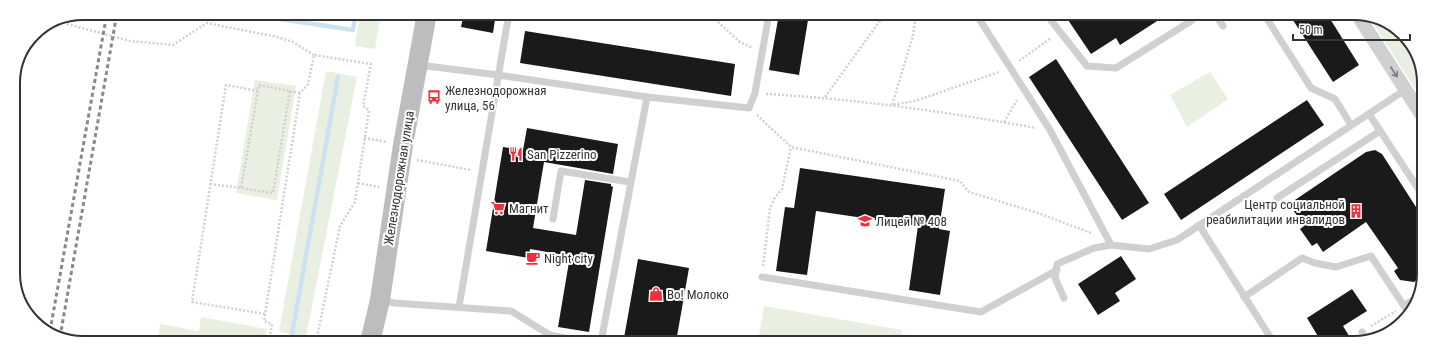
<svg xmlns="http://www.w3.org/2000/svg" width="1437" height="356" viewBox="0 0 1437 356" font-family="'Roboto Condensed',sans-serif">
<rect width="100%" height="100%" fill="#fff"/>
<!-- green -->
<g fill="#e9f0e1">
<polygon points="360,13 381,13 375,49 355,46"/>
<polygon points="1367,14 1404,34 1423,69 1423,101"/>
<polygon points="326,71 357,77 306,337 279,332"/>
<polygon points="1210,72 1228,99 1187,127 1170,95"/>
<polygon points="255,80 296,86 277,200 236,193"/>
<polygon points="764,306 902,330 900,342 758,342"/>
<polygon points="201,317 267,329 264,342 158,342 160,324 199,331"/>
</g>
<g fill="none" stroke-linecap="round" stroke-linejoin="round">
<!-- stream -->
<g stroke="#cde2f0" stroke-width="4.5">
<polyline points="239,13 353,30 356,13"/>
<polyline points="292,334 338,77"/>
</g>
</g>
<!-- building -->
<g fill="#1a1a1a">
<polygon points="464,13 496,13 493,33 461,27"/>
<polygon points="779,14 809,14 799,75 769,70"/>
<polygon points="1064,14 1168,14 1120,45 1116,38 1091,54"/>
<polygon points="1289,14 1327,14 1359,65 1333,82"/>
<polygon points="525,31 735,64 731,96 520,63"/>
<polygon points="1056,59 1149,203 1122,220 1029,77"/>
<polygon points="1307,100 1324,125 1181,220 1164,194"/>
<polygon points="527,128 618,144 613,174 544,162 533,228 576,235 585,180 611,184 611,186 613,187 589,332 558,327 570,256 530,249 529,258 486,251 503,147 523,150"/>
<polygon points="1375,150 1382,154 1423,218 1423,275 1414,282 1400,280 1394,271 1398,268 1366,222 1323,252 1317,243 1312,246 1300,229 1304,226 1289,204 1366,152"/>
<polygon points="800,168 945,189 939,229 950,231 940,295 909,290 918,226 816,211 807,275 776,271 785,207 794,208"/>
<polygon points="1121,256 1136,279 1115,293 1120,301 1098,315 1078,284"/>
<polygon points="638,259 689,268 676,342 648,342 624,338"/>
<polygon points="1352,289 1367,311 1343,326 1351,339 1344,343 1322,343 1307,318"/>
</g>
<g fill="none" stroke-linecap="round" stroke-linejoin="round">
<!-- path -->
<g stroke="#d0d0d0" stroke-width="2.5" stroke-dasharray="2 2" stroke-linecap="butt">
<polyline points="709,14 740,42 753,48"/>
<polyline points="916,14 913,36 892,105 915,101 999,72"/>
<polyline points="56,19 67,24 130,41 173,45 207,23 277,37 293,42 314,55"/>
<polyline points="1019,61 1051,38"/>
<polygon points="259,85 290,91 273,193 241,188"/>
<polyline points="258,91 226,85 192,302 265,314"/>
<polyline points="290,91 300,93"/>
<path d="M766 94C857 99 947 112 1036 128"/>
<polyline points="825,97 885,14"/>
<polyline points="757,115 791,147 960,181 969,192 1038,213 1091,233"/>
<polyline points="1004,122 1017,100"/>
<polyline points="364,138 387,142"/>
<polyline points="417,160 471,170"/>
<polyline points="358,183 379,187"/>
<polyline points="210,184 241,188"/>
<polyline points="763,266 770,209 774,199 782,189 791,147"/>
<polyline points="1371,326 1396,311"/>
<polyline points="269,342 272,324 264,321 300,93 308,84 314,55 371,64 363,106 369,110 355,202 340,226 316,342"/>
</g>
<!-- lane -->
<g stroke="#d0d0d0" stroke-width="7">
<polyline points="976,14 1050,130 1111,245 1149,249 1177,240 1405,90"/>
<polyline points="1046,14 1087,66 1116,68 1191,21 1197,14"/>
<polyline points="1215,14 1223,26"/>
<polyline points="1264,14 1311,88 1335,99 1351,125"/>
<polyline points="419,65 498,75 647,97 749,108 755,93 769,14"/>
<polyline points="1369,114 1423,196"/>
<polyline points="1277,198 1380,131"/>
<polyline points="553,219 561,171 630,182"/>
<polyline points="1199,225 1274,343"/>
<polyline points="762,277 981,312 1057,270"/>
<polyline points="1244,297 1302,258 1315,263 1336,267 1371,256 1408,312"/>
<polyline points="1064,298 1055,278 1057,264 1094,248 1111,245"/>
<polyline points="382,300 394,303 511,311 550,335 585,342"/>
<polyline points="1404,306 1416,298"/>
<polyline points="459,307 509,13"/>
<polyline points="1362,332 1367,339"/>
<polyline points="601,342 647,97"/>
</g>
<!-- street -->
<polyline stroke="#d0d0d0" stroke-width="14" points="1357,14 1423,117"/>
<!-- secondary -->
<polyline stroke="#bdbdbd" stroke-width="20" points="370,342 380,300 403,145 427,13"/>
<!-- rail -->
<g stroke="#888" stroke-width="3" stroke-dasharray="4 3" stroke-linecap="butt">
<polyline points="50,331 107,13"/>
<polyline points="60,337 117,13"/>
</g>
</g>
<!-- one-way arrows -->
<defs><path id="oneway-shaft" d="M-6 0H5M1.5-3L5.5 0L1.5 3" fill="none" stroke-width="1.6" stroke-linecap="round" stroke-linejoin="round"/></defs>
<use stroke="#7a7a7a" href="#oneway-shaft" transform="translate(1394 72) rotate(57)"/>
<!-- icons -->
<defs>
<symbol id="bus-bare" viewBox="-9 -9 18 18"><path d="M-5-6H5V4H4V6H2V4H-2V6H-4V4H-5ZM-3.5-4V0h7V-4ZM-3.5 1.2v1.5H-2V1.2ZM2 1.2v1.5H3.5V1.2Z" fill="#ef303c" stroke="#fff" stroke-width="2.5" paint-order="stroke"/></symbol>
<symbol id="restaurant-bare" viewBox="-9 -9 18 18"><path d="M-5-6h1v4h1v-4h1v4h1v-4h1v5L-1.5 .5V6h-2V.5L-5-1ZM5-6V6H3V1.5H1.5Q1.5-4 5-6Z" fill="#ef303c" stroke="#fff" stroke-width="2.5" paint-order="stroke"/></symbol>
<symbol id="supermarket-bare" viewBox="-9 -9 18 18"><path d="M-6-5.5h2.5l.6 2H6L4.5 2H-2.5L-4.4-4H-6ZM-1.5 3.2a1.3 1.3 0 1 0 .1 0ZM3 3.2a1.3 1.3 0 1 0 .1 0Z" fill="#ef303c" stroke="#fff" stroke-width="2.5" paint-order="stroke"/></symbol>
<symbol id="building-bare" viewBox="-9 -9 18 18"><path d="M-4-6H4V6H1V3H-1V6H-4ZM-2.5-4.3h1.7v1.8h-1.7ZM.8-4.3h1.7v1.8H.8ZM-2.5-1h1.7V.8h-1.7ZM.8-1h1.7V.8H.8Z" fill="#ef303c" stroke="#fff" stroke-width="2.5" paint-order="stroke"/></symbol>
<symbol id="school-bare" viewBox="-9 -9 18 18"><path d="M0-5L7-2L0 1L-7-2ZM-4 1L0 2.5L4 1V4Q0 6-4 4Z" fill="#ef303c" stroke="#fff" stroke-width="2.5" paint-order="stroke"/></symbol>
<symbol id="cafe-bare" viewBox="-9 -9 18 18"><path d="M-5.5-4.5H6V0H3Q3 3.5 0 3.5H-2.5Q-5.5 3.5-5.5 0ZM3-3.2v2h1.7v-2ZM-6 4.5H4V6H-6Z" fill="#ef303c" stroke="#fff" stroke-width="2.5" paint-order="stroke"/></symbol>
<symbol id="shop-bare" viewBox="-9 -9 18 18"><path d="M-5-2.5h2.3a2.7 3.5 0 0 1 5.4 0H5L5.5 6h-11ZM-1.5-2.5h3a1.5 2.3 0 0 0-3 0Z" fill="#ef303c" stroke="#fff" stroke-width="2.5" paint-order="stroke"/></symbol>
</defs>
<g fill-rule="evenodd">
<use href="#bus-bare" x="424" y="87" width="20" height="20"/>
<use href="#restaurant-bare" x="506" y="144" width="20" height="20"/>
<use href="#supermarket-bare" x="488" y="198" width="20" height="20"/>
<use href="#building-bare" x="1346" y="201" width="20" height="20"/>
<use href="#school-bare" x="855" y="211" width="20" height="20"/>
<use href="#cafe-bare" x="523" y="248" width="20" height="20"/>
<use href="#shop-bare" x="646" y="284" width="20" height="20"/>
</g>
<g text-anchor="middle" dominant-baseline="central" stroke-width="4" stroke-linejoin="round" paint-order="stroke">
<!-- poi labels -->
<g font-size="13" fill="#333" stroke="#fff" text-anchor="start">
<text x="445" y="90">Железнодорожная<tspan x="445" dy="15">улица, 56</tspan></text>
<text x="527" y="154">San Pizzerino</text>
<text x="1345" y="204" text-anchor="end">Центр социальной<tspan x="1345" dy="15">реабилитации инвалидов</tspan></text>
<text x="509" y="208">Магнит</text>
<text x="876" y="221">Лицей № 408</text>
<text x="544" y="258">Night city</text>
<text x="667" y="294">Во! Молоко</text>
</g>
<!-- street labels -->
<g font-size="13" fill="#333" stroke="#fff">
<text transform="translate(399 178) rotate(-81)">Железнодорожная улица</text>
</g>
</g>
<!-- crop -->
<path d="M0 0H1437V356H0ZM83 20H1354A63 63 0 0 1 1417 83V273A63 63 0 0 1 1354 336H83A63 63 0 0 1 20 273V83A63 63 0 0 1 83 20Z" fill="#fff" fill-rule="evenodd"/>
<path fill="none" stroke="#333" stroke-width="2" d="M83 20H1354A63 63 0 0 1 1417 83V273A63 63 0 0 1 1354 336H83A63 63 0 0 1 20 273V83A63 63 0 0 1 83 20Z"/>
<!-- scale -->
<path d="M1293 34v6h117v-6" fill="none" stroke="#333333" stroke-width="2"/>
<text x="1299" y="34" font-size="12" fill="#333333" stroke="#ffffff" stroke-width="3" paint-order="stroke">50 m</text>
</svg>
